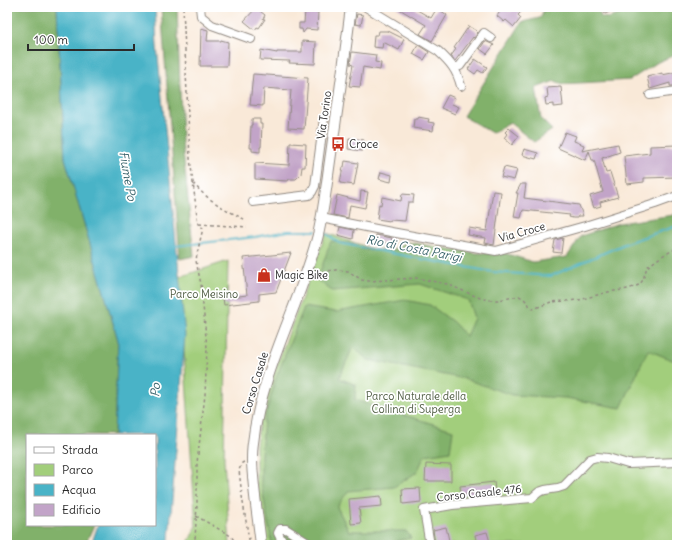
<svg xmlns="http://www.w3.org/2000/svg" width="684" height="552" viewBox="0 0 684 552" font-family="Delius,sans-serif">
<rect width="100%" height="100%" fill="#fff"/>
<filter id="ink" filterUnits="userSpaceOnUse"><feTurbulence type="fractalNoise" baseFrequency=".025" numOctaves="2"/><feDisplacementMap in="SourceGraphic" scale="8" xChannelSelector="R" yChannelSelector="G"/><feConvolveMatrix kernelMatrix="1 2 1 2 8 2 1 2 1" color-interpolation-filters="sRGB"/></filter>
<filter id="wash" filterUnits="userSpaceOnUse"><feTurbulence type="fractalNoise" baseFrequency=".012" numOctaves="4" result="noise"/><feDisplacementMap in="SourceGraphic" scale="16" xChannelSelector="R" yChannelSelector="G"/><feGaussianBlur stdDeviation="0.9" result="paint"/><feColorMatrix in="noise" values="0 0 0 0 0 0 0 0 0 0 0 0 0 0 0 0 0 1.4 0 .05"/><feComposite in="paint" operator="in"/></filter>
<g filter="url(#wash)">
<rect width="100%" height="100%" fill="#f9e9d8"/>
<!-- green -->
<g fill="#a2ce7b" stroke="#667c53">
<polygon points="677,221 677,545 266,545 256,481 256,445 261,415 271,381 326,233 399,258 530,272"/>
<polygon points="228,261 224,460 230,545 187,545 196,527 179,277"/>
</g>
<!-- forest -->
<g fill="#81b16b" stroke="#566e4b">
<polygon points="7,7 57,7 65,158 118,340 114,435 27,435 27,525 94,525 85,545 7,545"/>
<polygon points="161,7 177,7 182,142 194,256 180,259"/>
<polygon points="545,7 598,7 601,17 608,18 626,12 628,7 677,7 677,54 658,62 630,80 563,84 555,81 536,88 541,119 552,130 534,142 510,123 492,133 463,116 522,22 540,18"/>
<polygon points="677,210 677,362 648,350 621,408 566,398 512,395 465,379 368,360 353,347 339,378 356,385 355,400 453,430 450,451 425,455 417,472 394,487 348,491 337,507 349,531 406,531 411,538 397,541 393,545 272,545 261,483 261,454 264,420 276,378 304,307 336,312 405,300 430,305 453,322 466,336 474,318 468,300 420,284 332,291 317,280 331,241 349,243 366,250 393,250 406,242 476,253 504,253 533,262 567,257 581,236 619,223 674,215"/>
</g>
<!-- water -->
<polygon fill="#49b3c7" stroke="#3a6f79" points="57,7 155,7 157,46 185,335 169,539 168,545 91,545 98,525 155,525 155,435 114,435 118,340 65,158"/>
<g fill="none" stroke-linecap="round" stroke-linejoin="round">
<!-- stream -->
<g stroke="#49b3c7" stroke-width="2">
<polyline points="322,232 324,232 339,243 427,260 493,272 551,276 629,242 677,226"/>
<polyline points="175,246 255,237 288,231 316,231"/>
</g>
</g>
<g id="blocks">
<!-- building -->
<g fill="#c2a4c8">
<polygon points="396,7 412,7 431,18 437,8 447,15 432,41 420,34 426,25"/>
<polygon points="503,7 510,12 514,7 521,12 518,15 521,18 514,27 506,20 504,22 497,16"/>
<polygon points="602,7 622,7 605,14"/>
<polygon points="256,8 265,15 263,19 265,19 259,28 257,27 255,30 244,21"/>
<polygon points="305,11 318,12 317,30 306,29 303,33 302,29 299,29 299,23 304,23"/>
<polygon points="357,14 363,15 361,25 355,24"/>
<polygon points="469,26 477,31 476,31 478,33 474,38 473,37 455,61 451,56 456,49 454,48"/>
<polygon points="201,28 208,30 207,41 221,41 221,40 228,42 227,66 200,66"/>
<polygon points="379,31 388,31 404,39 399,50 383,42 382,48 373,47 374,35 378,35"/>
<polygon points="302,41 316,42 315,64 289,63 290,61 260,60 261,50 277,53 277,52 302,52"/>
<polygon points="485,41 494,45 487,54 480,49"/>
<polygon points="418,45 429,52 424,60 413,54"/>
<polygon points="352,52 376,55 375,62 381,63 380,70 363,67 360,87 349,86 353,65 350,64"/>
<polygon points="475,59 487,67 483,73 478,70 475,74 468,69"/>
<polygon points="677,72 677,86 670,86 670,83 650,89 647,77 662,73 662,75"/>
<polygon points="253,74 308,78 304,129 288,128 291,90 264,88 263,106 250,105"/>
<polygon points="561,87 563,106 553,107 553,104 546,105 545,98 548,97 547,88"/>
<polygon points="448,95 455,98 452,104 459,107 455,114 441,108"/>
<polygon points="418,117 429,119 428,122 434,123 433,131 413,128 414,119 418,119"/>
<polygon points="252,119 260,119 260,124 262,124 261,147 260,147 260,152 252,151 252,148 250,148 251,125 252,125"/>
<polygon points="509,128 519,136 512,145 504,138 507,134 505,132"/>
<polygon points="565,132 576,136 574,141 584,145 582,151 618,144 620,152 602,158 606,173 610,172 618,197 600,202 601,206 594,208 590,196 603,192 594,160 592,160 589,151 585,160 558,148"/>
<polygon points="349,138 364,140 362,151 348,149"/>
<polygon points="290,143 306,144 305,167 302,167 301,174 296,179 289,179 288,181 255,179 255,163 289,165"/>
<polygon points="677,145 677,177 644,178 644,182 627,184 624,156 650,153 650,146"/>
<polygon points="524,149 538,153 536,159 522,155"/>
<polygon points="345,161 358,163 354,185 340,183 343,167 344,167"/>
<polygon points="504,167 517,170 514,180 501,177"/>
<polygon points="381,172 392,175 391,182 379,179"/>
<polygon points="521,184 526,184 524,198 579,205 583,216 578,216 577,218 573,218 569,217 570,215 523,210 521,218 514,217 518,193 516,193"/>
<polygon points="361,191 368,192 365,208 350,205 348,218 333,215 337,195 360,201"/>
<polygon points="493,191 501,192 494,245 485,243 486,238 468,235 469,228 487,231"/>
<polygon points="402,194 414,195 413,202 408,202 405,221 390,220 390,221 377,219 379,204 381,205 382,197 401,201"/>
<polygon points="340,227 354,230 353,239 338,235"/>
<polygon points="376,235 392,238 391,244 375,241"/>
<polygon points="563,238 561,253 553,252 555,240"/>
<polygon points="291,253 276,292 259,294 259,301 224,305 223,298 247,295 243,258"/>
<polygon points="426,464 451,465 451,481 425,481"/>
<polygon points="494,482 495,491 461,495 460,486"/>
<polygon points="420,488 421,502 403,504 402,489"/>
<polygon points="381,496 382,506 359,508 361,523 351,524 349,499"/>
<polygon points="446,527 450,545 435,545 433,530"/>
<polygon points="487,532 491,545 477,545 475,535"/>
</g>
</g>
</g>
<g filter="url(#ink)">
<use href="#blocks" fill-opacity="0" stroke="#928a82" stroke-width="1"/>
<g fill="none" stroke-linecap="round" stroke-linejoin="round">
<defs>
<g id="minor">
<polyline points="200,7 201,16 212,25 251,39"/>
<path d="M366 7 438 51C450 62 457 70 461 86"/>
<polyline points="454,68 460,66 484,33 491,38"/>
<polyline points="650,95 677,91"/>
<polyline points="253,202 309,195 312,192 315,186 324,118"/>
<polyline points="321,218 391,232 496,251 585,226 655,204 677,196"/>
<polyline points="286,545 281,539 278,533 280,529 286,529 311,545"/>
<polyline points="430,545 424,510 452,505 532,498 539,492 545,490 558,488 564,486 590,459 597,457 608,458 628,464 677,462"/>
</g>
<path id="major" d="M261 545C258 517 253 489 252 461 252 455 252 449 253 443 261 370 300 305 318 235 324 209 327 181 331 154 338 105 345 56 351 7"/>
</defs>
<!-- minor casing -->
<use href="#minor" stroke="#928a82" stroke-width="10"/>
<!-- major casing -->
<use href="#major" stroke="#928a82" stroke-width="12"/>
<!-- path -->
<g stroke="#928a82" stroke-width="1.5" stroke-dasharray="3 3" stroke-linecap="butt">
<polyline points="183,7 190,158 198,224 203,228 197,254 196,261 201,284 207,348 205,395 197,463 197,505 195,539 193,545"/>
<path d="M193 183C207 200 226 210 246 220"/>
<polyline points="199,224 247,227"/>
<polyline points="312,279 326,271 336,270 348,271 362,280 370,281 416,278 447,284 480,298 488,300 499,300 519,296 523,298 528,303 530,307 533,309 551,302 579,300 608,292 628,289 639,285 643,280 645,273 647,267 662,256 677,248"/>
<polyline points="244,462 242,463 239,470 242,496 249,540 248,545"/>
<polyline points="196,516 231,536 237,545"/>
</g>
<!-- minor -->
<use href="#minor" stroke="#fff" stroke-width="8"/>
<!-- major -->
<use href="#major" stroke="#fff" stroke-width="10"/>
</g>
</g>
<!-- icons -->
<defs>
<symbol id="bus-bare" viewBox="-9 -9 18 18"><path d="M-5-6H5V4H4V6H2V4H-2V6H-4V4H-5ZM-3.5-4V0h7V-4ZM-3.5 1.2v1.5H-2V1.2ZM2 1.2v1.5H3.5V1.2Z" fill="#c8321e" stroke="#fff" stroke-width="2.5" paint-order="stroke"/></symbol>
<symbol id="shop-bare" viewBox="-9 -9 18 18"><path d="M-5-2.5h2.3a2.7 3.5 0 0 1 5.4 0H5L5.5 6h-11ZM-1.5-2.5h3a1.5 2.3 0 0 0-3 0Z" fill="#c8321e" stroke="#fff" stroke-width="2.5" paint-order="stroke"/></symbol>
</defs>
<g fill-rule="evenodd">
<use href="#bus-bare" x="328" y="134" width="20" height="20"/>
<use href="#shop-bare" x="254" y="265" width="20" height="20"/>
</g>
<g text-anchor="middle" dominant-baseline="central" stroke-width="3.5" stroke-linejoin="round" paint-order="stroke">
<!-- street labels -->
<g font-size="11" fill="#2b2b2b" stroke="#fff">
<text transform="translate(324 115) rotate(-82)">Via Torino</text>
<text transform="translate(522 232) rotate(-16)">Via Croce</text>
<text transform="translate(255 383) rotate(-73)">Corso Casale</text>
<text transform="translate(479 493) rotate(-6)">Corso Casale 476</text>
</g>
<!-- poi labels -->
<g font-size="11" fill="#2b2b2b" stroke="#fff" text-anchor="start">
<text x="349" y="144">Croce</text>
<text x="275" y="275">Magic Bike</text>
</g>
<!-- park labels -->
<g font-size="11" fill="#4f5c43" stroke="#fff">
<text x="204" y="294">Parco Meisino</text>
<text x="416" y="396">Parco Naturale della<tspan x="416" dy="13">Collina di Superga</tspan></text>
</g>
<!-- water labels -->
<g font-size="12" font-style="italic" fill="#376169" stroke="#fff">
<text transform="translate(128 176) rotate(80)">Fiume Po</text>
<text transform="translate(414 248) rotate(11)">Rio di Costa Parigi</text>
<text transform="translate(155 390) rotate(-85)">Po</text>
</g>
</g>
<!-- margin -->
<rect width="684" height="552" fill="none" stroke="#fff" stroke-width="24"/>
<!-- legend -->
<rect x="26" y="434" width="130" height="92" fill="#ffffff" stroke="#aaaaaa"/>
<rect x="34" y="447" width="20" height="6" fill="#ffffff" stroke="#aaaaaa"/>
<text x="62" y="454" font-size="12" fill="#2b2b2b">Strada</text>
<rect x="34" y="464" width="20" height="12" fill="#a2ce7b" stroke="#aaaaaa"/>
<text x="62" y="474" font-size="12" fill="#2b2b2b">Parco</text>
<rect x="34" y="484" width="20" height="12" fill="#49b3c7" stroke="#aaaaaa"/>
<text x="62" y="494" font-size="12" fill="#2b2b2b">Acqua</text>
<rect x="34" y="504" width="20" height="12" fill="#c2a4c8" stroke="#aaaaaa"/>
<text x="62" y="514" font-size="12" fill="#2b2b2b">Edificio</text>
<!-- scale -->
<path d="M28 44v6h106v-6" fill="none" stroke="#2b2b2b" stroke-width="2"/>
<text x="34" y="44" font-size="12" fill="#2b2b2b" stroke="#ffffff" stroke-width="3" paint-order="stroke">100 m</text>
</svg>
